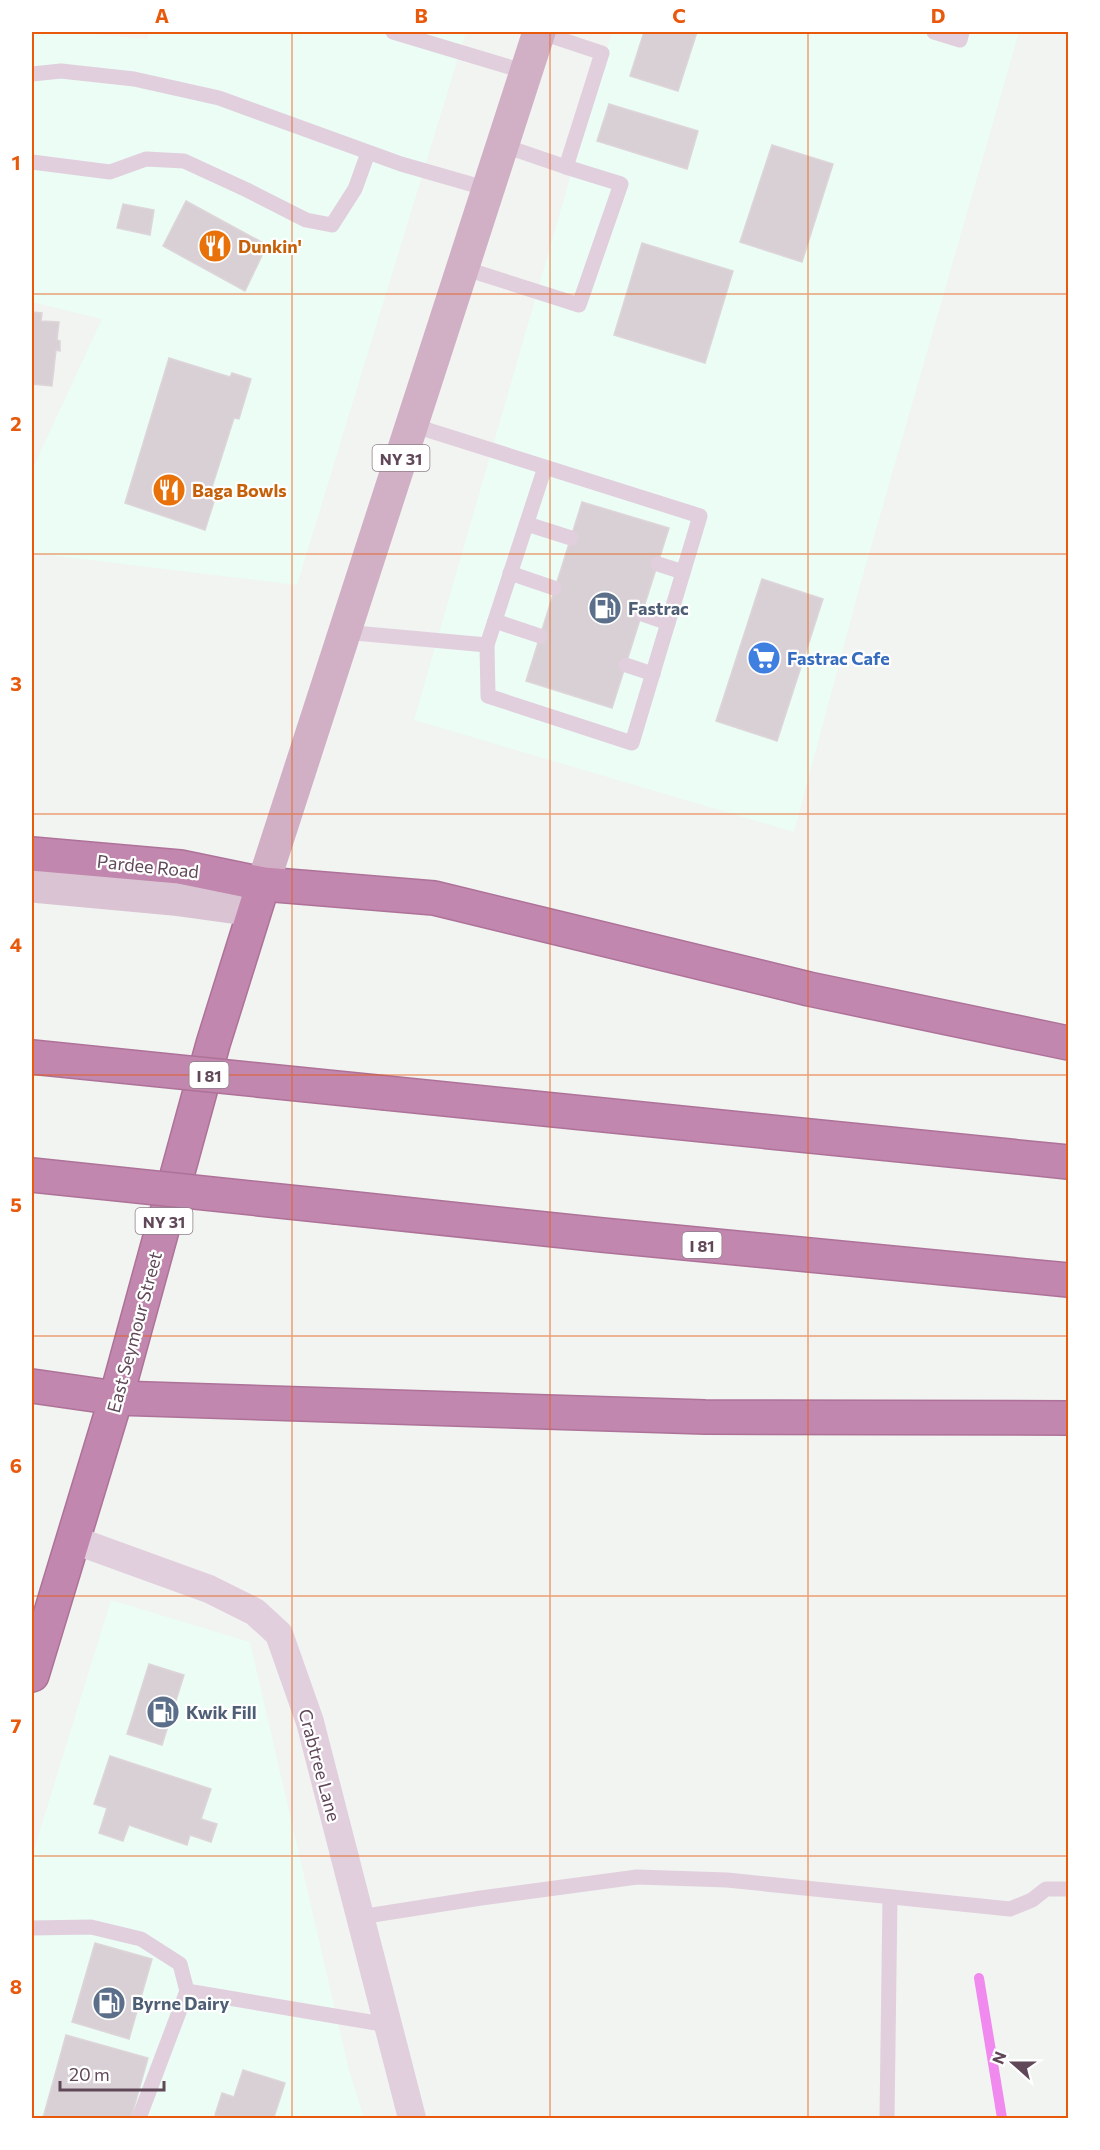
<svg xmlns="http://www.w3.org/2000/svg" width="1100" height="2150" viewBox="0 0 1100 2150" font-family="Commissioner,sans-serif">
<rect width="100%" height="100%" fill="#f1f4f1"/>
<!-- commercial -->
<g fill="#ebfdf5">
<polygon points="32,32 72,32 147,39 150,32 466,32 297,585 32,553 32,470 102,319 32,302"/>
<polygon points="612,32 1019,32 861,582 794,832 414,720"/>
<polygon points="111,1600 250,1642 349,2070 364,2118 32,2118 32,1856"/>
</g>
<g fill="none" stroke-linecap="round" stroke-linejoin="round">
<!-- stream -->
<polyline stroke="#f18aee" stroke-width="10" points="979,1978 1002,2118"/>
</g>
<!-- building -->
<g fill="#d9d0d5" stroke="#ddd5d9" stroke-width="1.5">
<polygon points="644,32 697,32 678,91 630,76"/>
<polygon points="609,104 698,131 687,169 597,141"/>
<polygon points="772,145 833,164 802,262 740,242"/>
<polygon points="186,201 267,245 245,291 163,246"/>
<polygon points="123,204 154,210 150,235 117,228"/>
<polygon points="642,243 733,271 705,363 614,335"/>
<polygon points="32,312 42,313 41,321 59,322 57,340 60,341 60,351 56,350 52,386 32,384"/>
<polygon points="169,358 230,377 232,373 251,379 239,419 234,418 212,487 218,489 205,530 125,503"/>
<polygon points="582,502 669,528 612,708 526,681"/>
<polygon points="762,579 823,599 777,741 716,721"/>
<polygon points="149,1664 184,1675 162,1745 127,1734"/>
<polygon points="110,1756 211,1789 201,1819 217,1824 211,1842 190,1835 187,1845 129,1825 123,1841 99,1833 107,1808 94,1804"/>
<polygon points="95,1943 152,1959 129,2039 72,2022"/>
<polygon points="66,2035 148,2058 131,2118 43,2118"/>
<polygon points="243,2070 285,2083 274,2117 280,2118 226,2118 215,2115 222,2093 234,2097"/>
</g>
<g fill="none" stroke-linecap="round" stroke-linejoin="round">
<defs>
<g id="highway">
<polyline points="32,854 180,867 263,884 434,898 809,989 1068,1043"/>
<polyline points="386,1093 1068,1162"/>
<polyline points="337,1207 602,1235 1068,1280"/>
<polyline points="32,1386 116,1398 705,1417 1068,1418"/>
<polyline points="32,1675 116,1398 213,1044 263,884"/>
</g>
</defs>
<!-- highway casing -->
<use href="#highway" stroke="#ae7299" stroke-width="36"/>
<!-- lane -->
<g stroke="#e1cfdd" stroke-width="15">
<polyline points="393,32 526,72"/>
<polyline points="934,32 960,40 962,32"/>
<polyline points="32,74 61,71 134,79 219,98 401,164 488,189"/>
<polyline points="502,145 566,167 602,53 539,32"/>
<polyline points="32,162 110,172 146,159 184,161 247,190 306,220 332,225 355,189 368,153"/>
<polyline points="463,268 579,305 621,184 566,167"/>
<polyline points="412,425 700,516 632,743 488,696 487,645 545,467"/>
<polyline points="527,524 571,538"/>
<polyline points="658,564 683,572"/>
<polyline points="510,573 554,588"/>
<polyline points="642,614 668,623"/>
<polyline points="495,621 540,636"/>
<polyline points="344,632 487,645"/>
<polyline points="626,665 653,674"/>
<polyline points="360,1917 481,1898 637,1877 727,1880 1010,1909 1032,1900 1046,1889 1068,1889"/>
<polyline points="32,1928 91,1927 141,1939 180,1964 187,1991 388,2025"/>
<polyline points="139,2118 187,1991"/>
<polyline points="887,2118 890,1897"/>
</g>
<!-- street -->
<polyline stroke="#e1cfdd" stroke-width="28" points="74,1540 209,1589 255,1612 279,1634 310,1722 412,2118"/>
<!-- secondary -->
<polyline stroke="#dac3d3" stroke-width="33" points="32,886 173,899 253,910"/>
<!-- primary -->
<polyline stroke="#d1b0c6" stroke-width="33" points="263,884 539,32"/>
<!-- highway -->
<use href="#highway" stroke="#c287ae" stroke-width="33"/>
<defs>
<g id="highway-bridge">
<polyline points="32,1057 386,1093"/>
<polyline points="32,1175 337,1207"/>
</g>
</defs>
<!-- highway-bridge casing -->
<use href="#highway-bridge" stroke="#ae7299" stroke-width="36" stroke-linecap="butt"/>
<!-- highway-bridge -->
<use href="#highway-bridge" stroke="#c287ae" stroke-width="33"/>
</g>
<!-- grid -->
<path fill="none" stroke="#e8590c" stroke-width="1.5" stroke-opacity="0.55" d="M292 32V2118M550 32V2118M808 32V2118M32 294H1068M32 554H1068M32 814H1068M32 1075H1068M32 1336H1068M32 1596H1068M32 1856H1068"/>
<!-- icons -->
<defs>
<symbol id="restaurant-disc" viewBox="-11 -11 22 22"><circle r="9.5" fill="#e8710a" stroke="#fff"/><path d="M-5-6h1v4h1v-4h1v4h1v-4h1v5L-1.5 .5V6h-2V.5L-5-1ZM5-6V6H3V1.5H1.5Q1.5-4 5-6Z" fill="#fff"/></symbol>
<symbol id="fuel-disc" viewBox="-11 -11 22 22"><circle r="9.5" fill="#5c6f8a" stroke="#fff"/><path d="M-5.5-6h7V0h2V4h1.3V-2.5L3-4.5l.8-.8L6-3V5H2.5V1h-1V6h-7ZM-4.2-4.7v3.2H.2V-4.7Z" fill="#fff"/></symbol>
<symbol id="supermarket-disc" viewBox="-11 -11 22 22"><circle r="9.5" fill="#3f7fe0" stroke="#fff"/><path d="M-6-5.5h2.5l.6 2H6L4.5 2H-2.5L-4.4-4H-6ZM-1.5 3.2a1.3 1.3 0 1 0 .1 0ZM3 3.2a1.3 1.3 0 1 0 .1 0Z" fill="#fff"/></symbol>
</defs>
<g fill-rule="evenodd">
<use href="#restaurant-disc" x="196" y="227" width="38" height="38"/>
<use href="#restaurant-disc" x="150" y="471" width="38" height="38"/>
<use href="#fuel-disc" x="586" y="589" width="38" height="38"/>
<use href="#supermarket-disc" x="745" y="639" width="38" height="38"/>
<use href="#fuel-disc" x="144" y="1693" width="38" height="38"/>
<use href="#fuel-disc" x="90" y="1984" width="38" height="38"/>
</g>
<g text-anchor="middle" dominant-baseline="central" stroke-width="4.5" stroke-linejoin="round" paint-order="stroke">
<!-- shield labels -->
<g fill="#fff" stroke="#907f8b" stroke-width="1.5">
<rect x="372.5" y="445" width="57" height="26" rx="4.5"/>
<rect x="189.5" y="1062" width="39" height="26" rx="4.5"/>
<rect x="135.5" y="1208" width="57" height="26" rx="4.5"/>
<rect x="682.5" y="1232" width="39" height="26" rx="4.5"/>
</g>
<g font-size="16" font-weight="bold" fill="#604859">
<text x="401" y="458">NY 31</text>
<text x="209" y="1075">I 81</text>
<text x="164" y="1221">NY 31</text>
<text x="702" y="1245">I 81</text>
</g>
<!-- food labels -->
<g font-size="18" font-weight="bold" fill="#c56008" stroke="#fff" text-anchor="start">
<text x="238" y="246">Dunkin'</text>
<text x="192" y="490">Baga Bowls</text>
</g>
<!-- service labels -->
<g font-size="18" font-weight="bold" fill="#4e5e75" stroke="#fff" text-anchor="start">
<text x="628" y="608">Fastrac</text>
<text x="186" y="1712">Kwik Fill</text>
<text x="132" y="2003">Byrne Dairy</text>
</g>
<!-- shop labels -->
<g font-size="18" font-weight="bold" fill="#366cbe" stroke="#fff" text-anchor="start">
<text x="787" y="658">Fastrac Cafe</text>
</g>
<!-- street labels -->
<g font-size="18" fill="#604859" stroke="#fff">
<text transform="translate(148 866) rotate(6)">Pardee Road</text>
<text transform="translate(134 1332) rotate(-75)">East Seymour Street</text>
<text transform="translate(320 1765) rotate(75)">Crabtree Lane</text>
</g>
</g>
<!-- border -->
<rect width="1100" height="2150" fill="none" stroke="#ffffff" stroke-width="66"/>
<!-- north arrow -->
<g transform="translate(1013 2063) rotate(291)" stroke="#ffffff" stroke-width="4.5" paint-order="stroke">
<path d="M0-4.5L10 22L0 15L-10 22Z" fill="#604859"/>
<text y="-9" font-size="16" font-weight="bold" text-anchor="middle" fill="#604859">N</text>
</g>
<!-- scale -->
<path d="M60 2081v9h104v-9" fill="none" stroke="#604859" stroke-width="3"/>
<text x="69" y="2081" font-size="18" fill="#604859" stroke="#ffffff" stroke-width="4.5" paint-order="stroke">20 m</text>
<rect x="33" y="33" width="1034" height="2084" fill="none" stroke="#e8590c" stroke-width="2"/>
<g font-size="20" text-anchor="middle" font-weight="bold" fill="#e8590c">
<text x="162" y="23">A</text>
<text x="421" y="23">B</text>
<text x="679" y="23">C</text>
<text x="938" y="23">D</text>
<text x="16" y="170">1</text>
<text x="16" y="431">2</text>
<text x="16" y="691">3</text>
<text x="16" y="952">4</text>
<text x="16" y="1212">5</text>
<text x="16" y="1473">6</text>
<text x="16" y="1733">7</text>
<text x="16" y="1994">8</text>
</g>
</svg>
